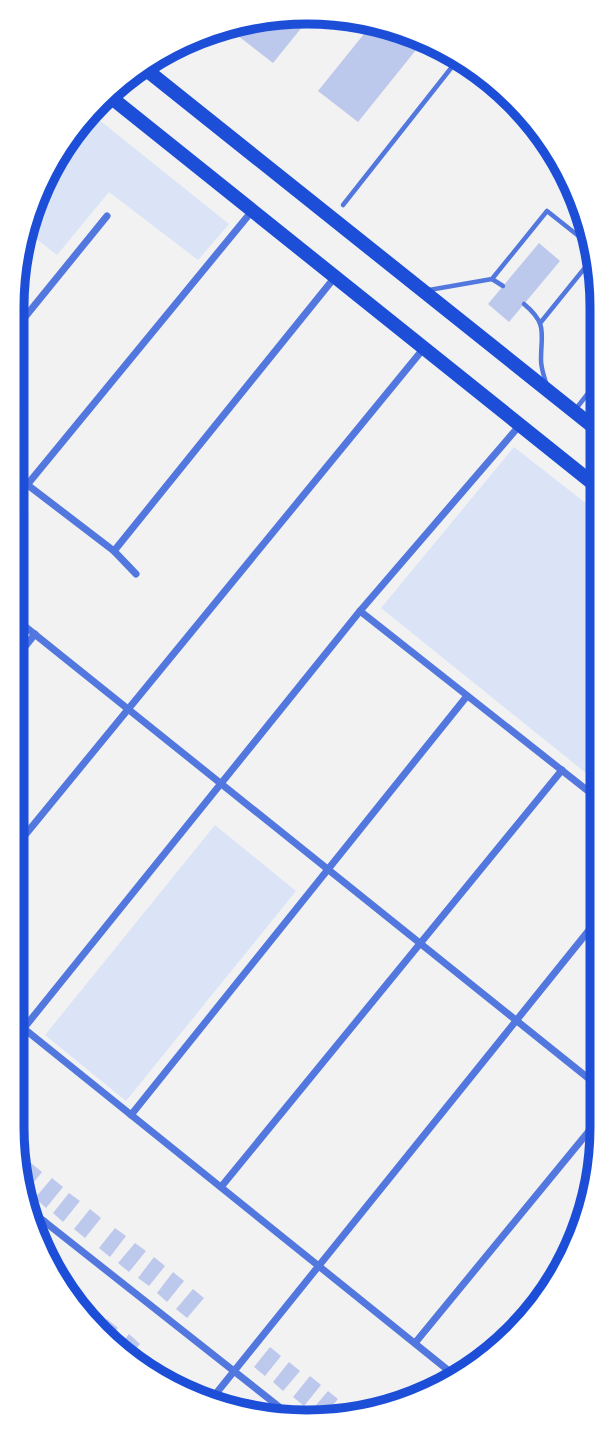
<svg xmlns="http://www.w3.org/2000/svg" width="615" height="1434" viewBox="0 0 615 1434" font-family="Jost,sans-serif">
<rect width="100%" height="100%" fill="#f2f2f2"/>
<!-- green -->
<g fill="#dbe4f7">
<polygon points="88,111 229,224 198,260 109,192 57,255 25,230 28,212"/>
<polygon points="514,447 601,515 602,786 381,608"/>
<polygon points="215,825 296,891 126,1101 45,1035"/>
</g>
<!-- building -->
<g fill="#bdc9ec">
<polygon points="289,13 311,16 273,63 233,32 237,27"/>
<polygon points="372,24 403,28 424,40 358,122 318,91"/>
<polygon points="539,243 560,261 509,322 488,304"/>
<polygon points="16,1150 26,1158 19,1166"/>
<polygon points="31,1163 42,1172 26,1192 23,1189 20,1176"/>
<polygon points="52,1178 63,1187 46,1208 35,1198"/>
<polygon points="69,1193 80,1201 63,1222 53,1213"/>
<polygon points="90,1209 101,1218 85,1238 74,1229"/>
<polygon points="115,1228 126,1236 110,1257 99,1248"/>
<polygon points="135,1243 146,1251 129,1272 118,1263"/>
<polygon points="154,1257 165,1266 149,1286 138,1278"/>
<polygon points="173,1272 184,1281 167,1302 157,1293"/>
<polygon points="193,1289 204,1298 187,1318 176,1309"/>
<polygon points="70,1290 81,1298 76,1305 69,1292"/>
<polygon points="89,1304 100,1313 90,1325 81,1314"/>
<polygon points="107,1319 118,1328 108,1340 98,1331"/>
<polygon points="129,1334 140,1344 129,1357 118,1348"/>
<polygon points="270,1347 281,1356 265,1376 254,1367"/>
<polygon points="289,1362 300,1371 283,1391 273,1382"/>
<polygon points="310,1376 321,1385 304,1406 293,1397"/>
<polygon points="328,1391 338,1399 323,1418 320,1418 311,1411"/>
<polygon points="347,1406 358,1415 346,1419 336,1419"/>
</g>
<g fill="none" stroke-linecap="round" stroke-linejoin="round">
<!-- service -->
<g stroke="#5277de" stroke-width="4.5">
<polyline points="343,205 459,58"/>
<polyline points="492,279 503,286"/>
<polyline points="429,290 492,279 547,211 595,249"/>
<path d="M524 304C548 324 541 333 541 360 541 368 544 376 546 383"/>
<polyline points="541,322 596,254"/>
<polyline points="575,410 600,378"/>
</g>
<!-- minor -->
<g stroke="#5277de" stroke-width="7">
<polyline points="12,333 107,216"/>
<polyline points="12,473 114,551 136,574"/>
<polyline points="27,485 252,211"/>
<polyline points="114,551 335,277"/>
<polyline points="360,611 602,802"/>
<polyline points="12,616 603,1090"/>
<polyline points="12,663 35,634"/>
<polyline points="12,851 424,348"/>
<polyline points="12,1019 459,1379"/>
<polyline points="24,1028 360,611 520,425"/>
<polyline points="131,1115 467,696"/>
<polyline points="221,1187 562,770"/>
<polyline points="26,1207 292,1417"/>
<polyline points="35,1233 44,1221"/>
<polyline points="415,1343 603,1114"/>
<polyline points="210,1401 602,914"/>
</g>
<!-- secondary -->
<g stroke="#1d4ed8" stroke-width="14">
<polyline points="144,68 601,433"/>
<polyline points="108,95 601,490"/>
</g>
</g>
<!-- crop -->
<path d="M0 0H615V1434H0ZM307 24H307A283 283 0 0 1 590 307V1127A283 283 0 0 1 307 1410H307A283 283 0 0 1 24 1127V307A283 283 0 0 1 307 24Z" fill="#fff" fill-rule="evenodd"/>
<path fill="none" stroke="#1d4ed8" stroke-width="9" d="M307 24H307A283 283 0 0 1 590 307V1127A283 283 0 0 1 307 1410H307A283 283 0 0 1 24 1127V307A283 283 0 0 1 307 24Z"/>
</svg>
